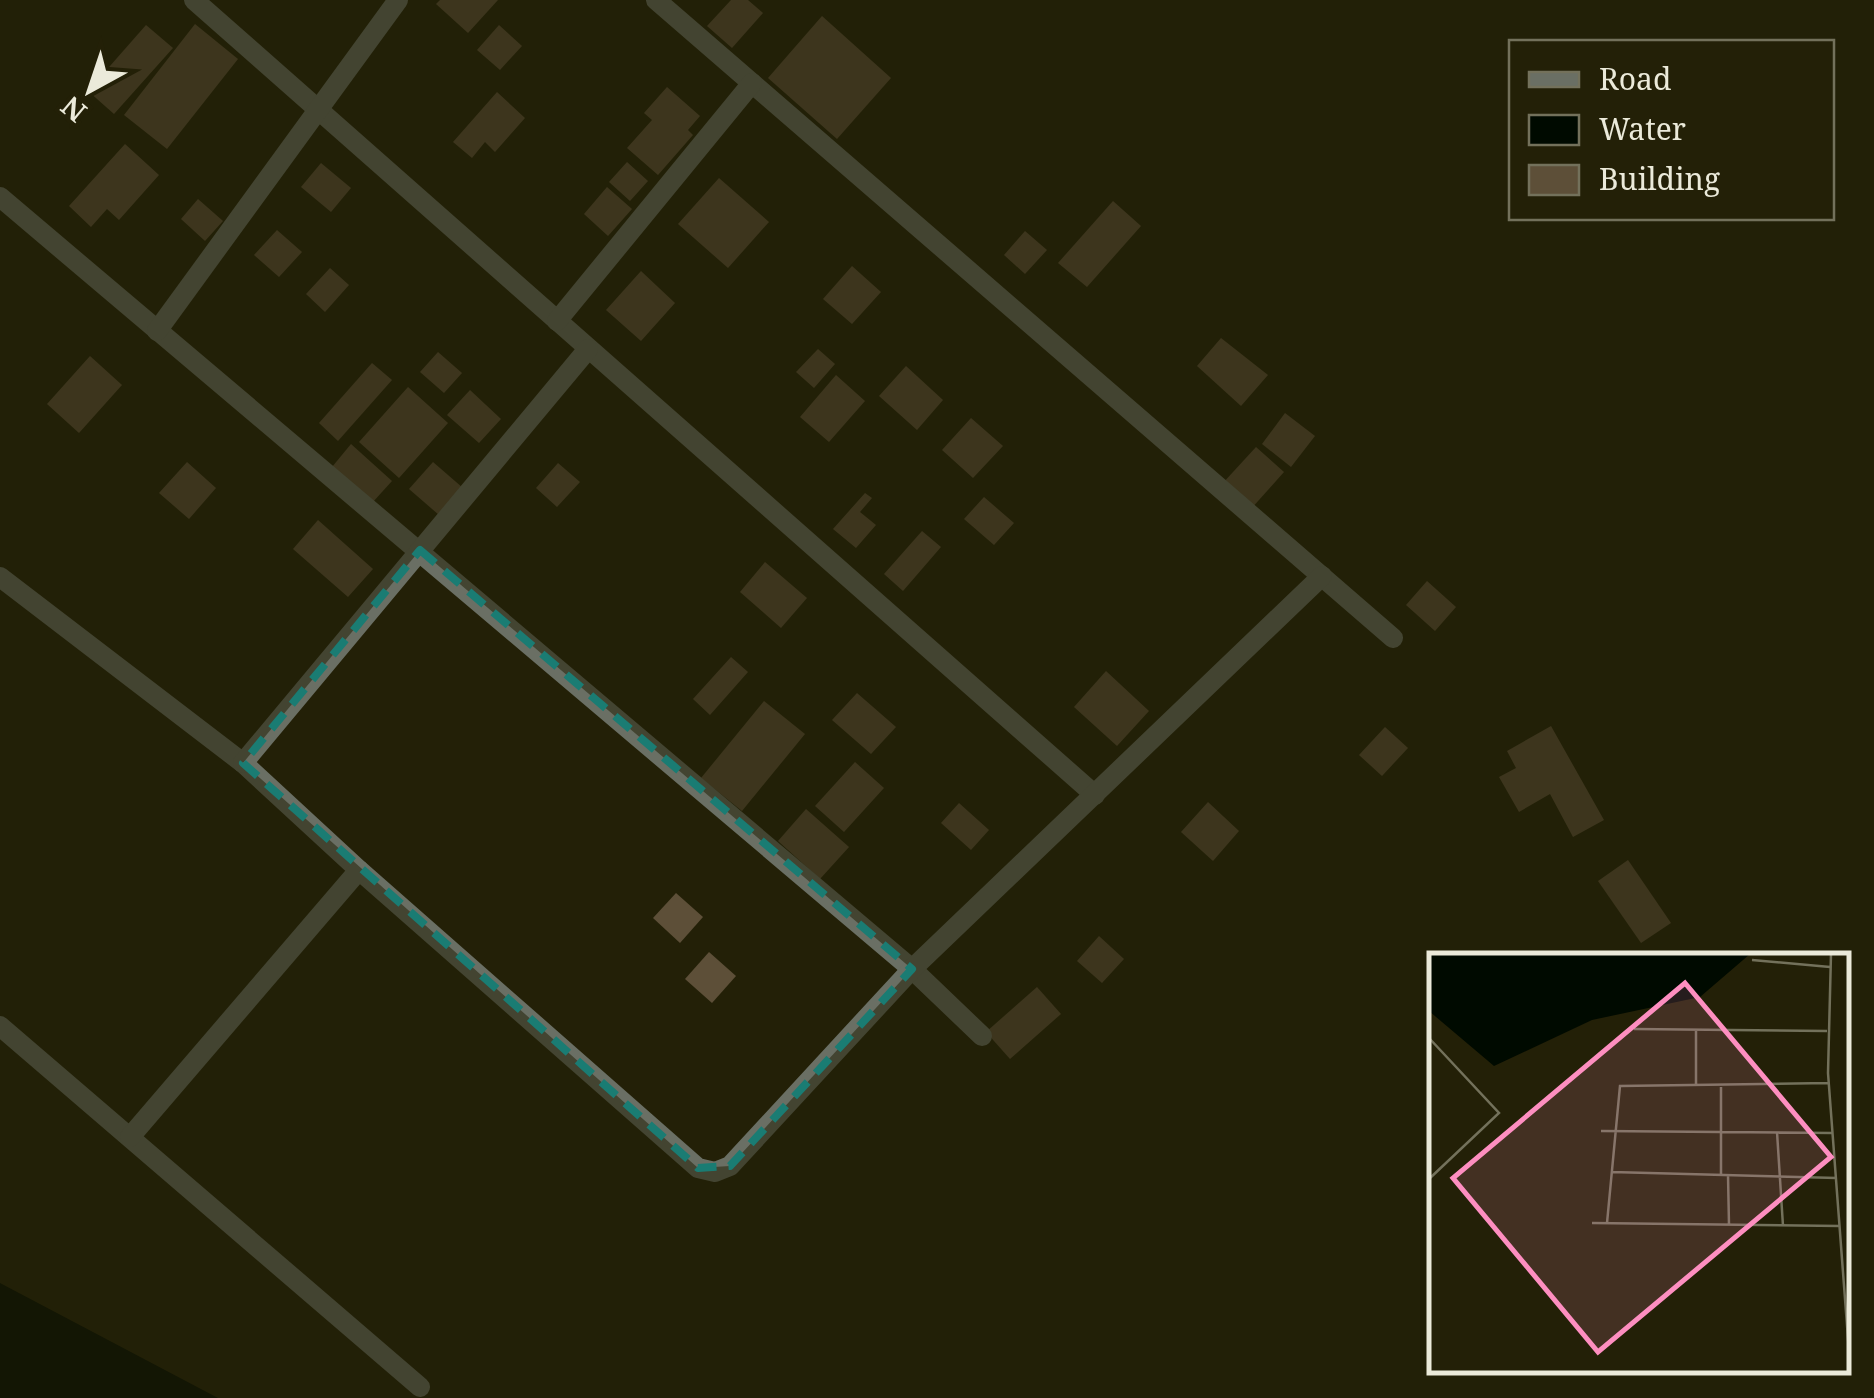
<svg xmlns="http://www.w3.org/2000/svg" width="1874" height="1398" viewBox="0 0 1874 1398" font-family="'Noto Serif',serif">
<rect width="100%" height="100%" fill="#232007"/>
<!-- water -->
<polygon fill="#000a00" points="0,1283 218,1398 0,1398"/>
<!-- building -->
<g fill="#5d4f38">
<polygon points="440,0 498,0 468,33 436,4"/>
<polygon points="731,0 748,0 763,13 732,48 707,26"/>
<polygon points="822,16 891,78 837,139 768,78"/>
<polygon points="195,24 238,59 167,149 124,115"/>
<polygon points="146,25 173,48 114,114 88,91"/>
<polygon points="499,25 522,46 500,70 477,50"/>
<polygon points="667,87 700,116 688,130 693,135 658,175 627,148 652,120 644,113"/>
<polygon points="497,92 525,118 495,152 485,142 472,158 453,142"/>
<polygon points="125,144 159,175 119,220 107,209 91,227 69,206"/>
<polygon points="627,162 648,181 630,201 609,182"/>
<polygon points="321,163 351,188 331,212 301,187"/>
<polygon points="719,178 769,222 728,268 678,224"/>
<polygon points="607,187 632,209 608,236 584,214"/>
<polygon points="198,199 223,221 205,241 181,219"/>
<polygon points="1113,201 1141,226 1087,287 1058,263"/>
<polygon points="277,230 302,252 279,277 254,255"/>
<polygon points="1025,231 1047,250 1025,274 1004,255"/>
<polygon points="852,266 881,292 852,324 823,299"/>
<polygon points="330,268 349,285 325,312 306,294"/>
<polygon points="641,271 675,303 641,341 606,310"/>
<polygon points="1221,338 1268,375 1241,406 1197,366"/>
<polygon points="818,349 835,364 814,388 796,372"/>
<polygon points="438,352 462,373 444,393 420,372"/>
<polygon points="90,356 122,385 79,433 47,404"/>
<polygon points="372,363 392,380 338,441 319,423"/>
<polygon points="906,366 943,400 917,430 879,396"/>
<polygon points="836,375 865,401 829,442 800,417"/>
<polygon points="408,387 448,423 399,478 359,442"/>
<polygon points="470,390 501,419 479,443 447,415"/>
<polygon points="1285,413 1315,436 1291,467 1262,444"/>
<polygon points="971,418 1003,446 973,478 942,450"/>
<polygon points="351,444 392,481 372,503 332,467"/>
<polygon points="1256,447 1284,472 1250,510 1222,484"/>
<polygon points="187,462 216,488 189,519 159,493"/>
<polygon points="433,462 463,488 439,515 409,489"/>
<polygon points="558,463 580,482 557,507 536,488"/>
<polygon points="865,493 872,498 860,512 876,525 856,548 833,529"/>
<polygon points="984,497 1014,523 994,545 964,519"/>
<polygon points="318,520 373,569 348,597 293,549"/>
<polygon points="922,531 941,547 903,591 884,574"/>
<polygon points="765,562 807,598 781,628 740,592"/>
<polygon points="1427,581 1456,607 1435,631 1406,605"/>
<polygon points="731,657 748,672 710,715 693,699"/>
<polygon points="1106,671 1149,711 1117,746 1074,707"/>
<polygon points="857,693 896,727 871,754 832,720"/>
<polygon points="764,701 805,734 742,811 701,778"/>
<polygon points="1551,726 1604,820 1573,837 1550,794 1519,812 1499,777 1516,768 1507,751"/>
<polygon points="1385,727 1408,748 1382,776 1359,755"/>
<polygon points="855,762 884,788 844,832 815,806"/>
<polygon points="1208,802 1239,831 1213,861 1181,832"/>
<polygon points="959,803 989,830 971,850 941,823"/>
<polygon points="806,809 849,847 820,879 778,841"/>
<polygon points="1628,860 1671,923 1641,943 1598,881"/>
<polygon points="676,893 703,917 680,943 653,918"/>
<polygon points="1099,936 1124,959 1102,983 1077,961"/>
<polygon points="709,952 736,976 712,1003 685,979"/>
<polygon points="1037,987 1061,1014 1010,1059 986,1032"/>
</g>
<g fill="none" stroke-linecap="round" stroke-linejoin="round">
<!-- street -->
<g stroke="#6a6f64" stroke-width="20">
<polyline points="194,0 1095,795"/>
<polyline points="656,0 1393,638"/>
<polyline points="0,197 912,969 982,1036"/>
<polyline points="557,321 752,83"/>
<polyline points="157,331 398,0"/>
<polyline points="0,577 243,763 359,870 698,1168 715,1172 730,1166 912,969 1322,576"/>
<polyline points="243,763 588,349"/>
<polyline points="0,1026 420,1387"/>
<polyline points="130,1137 359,870"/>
</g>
</g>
<!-- marked area -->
<path d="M0 0H1874V1398H0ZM420 550 912 969 730 1166 698 1168 243 763Z" fill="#232007" fill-opacity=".55" fill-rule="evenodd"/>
<path fill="none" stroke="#1a7c73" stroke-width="8" stroke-dasharray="20 12" stroke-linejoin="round" d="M420 550 912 969 730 1166 698 1168 243 763Z"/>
<!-- overview -->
<g transform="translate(1429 953)">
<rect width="420" height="420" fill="#232007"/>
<path d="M0 1H321L271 44 163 67 65 113 0 58Z" fill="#000a00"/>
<path fill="none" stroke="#73715b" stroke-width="2.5" d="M402 1 399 120 420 399M323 7 401 14M205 76 398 78M0 85 70 160 0 226M267 133V76M292 134V222M172 178 403 180M348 179 354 273M183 219 408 225M299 222 300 272M163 270 411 273M178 270 191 133 400 130"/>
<path fill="#fd8ec0" fill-opacity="0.15" stroke="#fd8ec0" stroke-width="5" d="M256 30 402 204 169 399 24 225Z"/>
<rect width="420" height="420" fill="none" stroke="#ebeada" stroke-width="5"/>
</g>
<!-- legend -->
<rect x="1509" y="40" width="325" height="180" fill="#232007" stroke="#73715b" stroke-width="2.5"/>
<rect x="1529" y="72" width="50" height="15" fill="#6a6f64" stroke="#73715b" stroke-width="2.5"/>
<text x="1599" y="90" font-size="30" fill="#ebeada">Road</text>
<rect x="1529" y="115" width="50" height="30" fill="#000a00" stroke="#73715b" stroke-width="2.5"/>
<text x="1599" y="140" font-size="30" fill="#ebeada">Water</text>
<rect x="1529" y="165" width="50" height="30" fill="#5d4f38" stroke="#73715b" stroke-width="2.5"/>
<text x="1599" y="190" font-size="30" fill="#ebeada">Building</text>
<!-- north arrow -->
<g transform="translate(90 90) rotate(220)" stroke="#232007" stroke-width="8" paint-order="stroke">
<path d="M0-8L18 38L0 25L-18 38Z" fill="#ebeada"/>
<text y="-15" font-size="28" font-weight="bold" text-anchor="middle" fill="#ebeada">N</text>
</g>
</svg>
